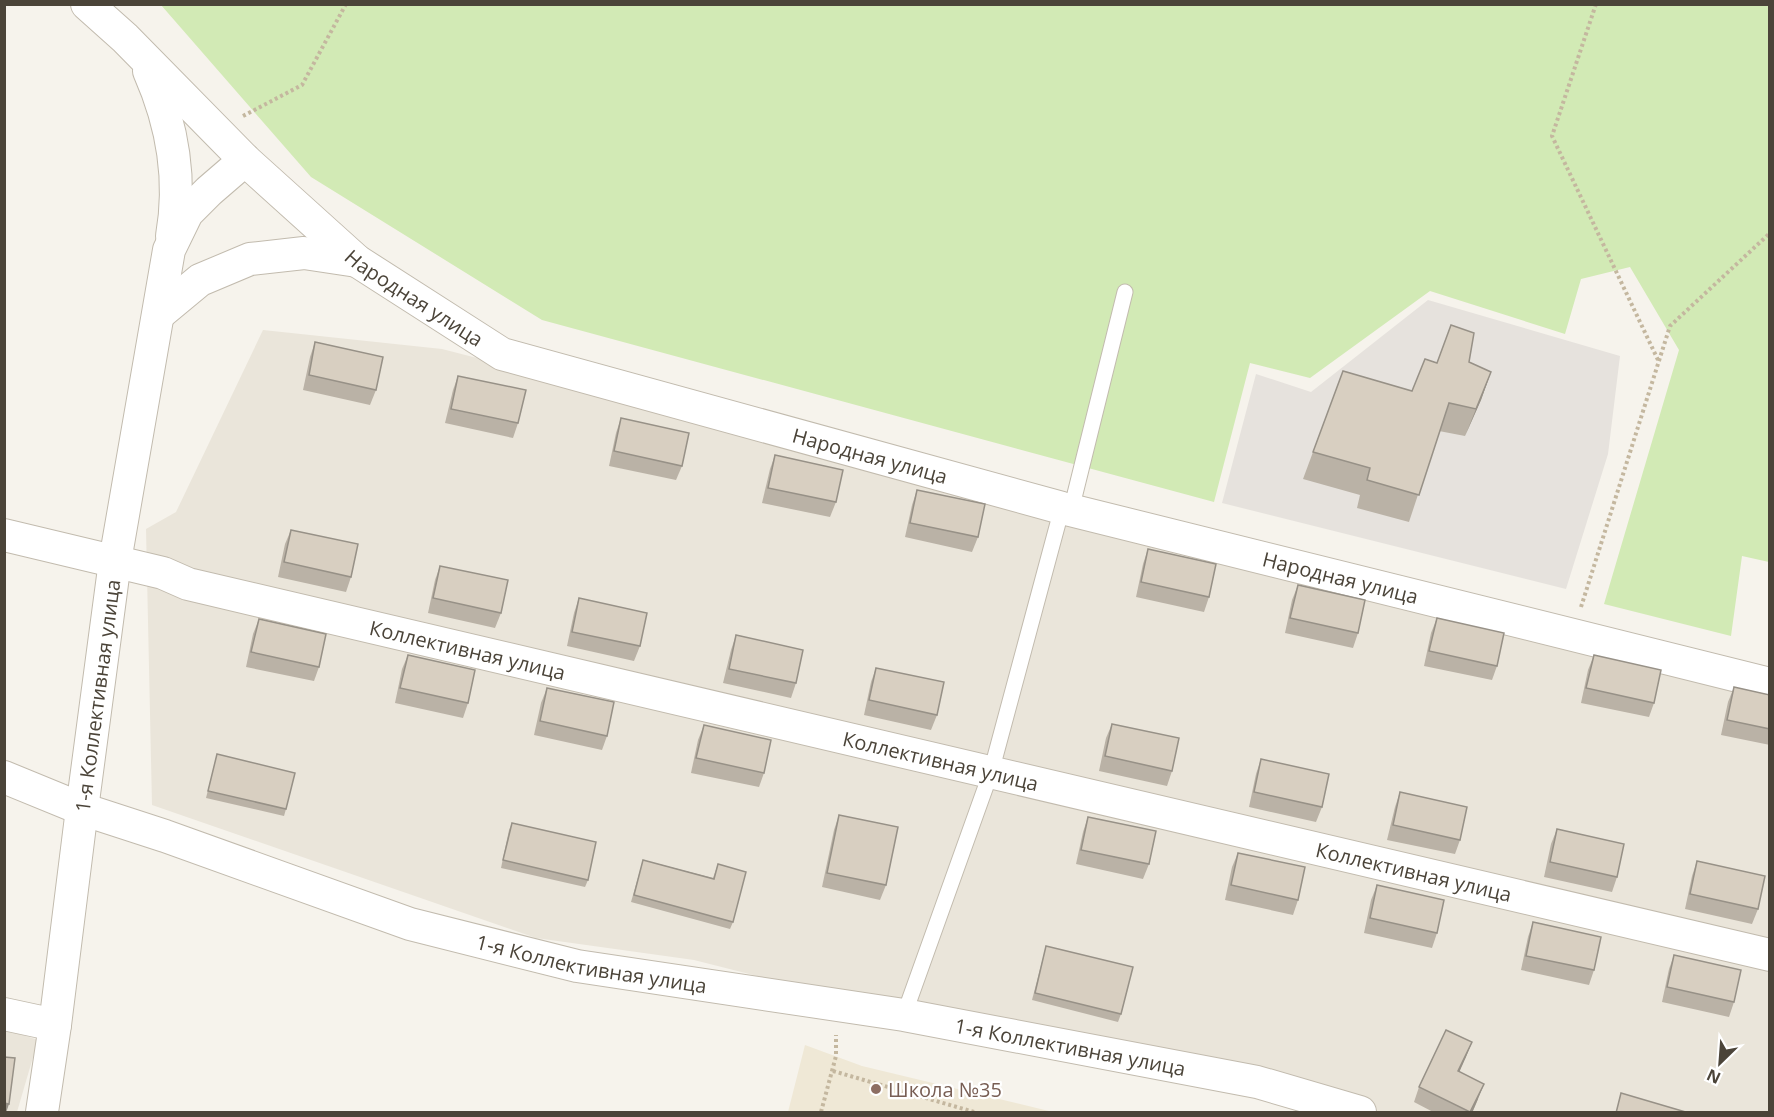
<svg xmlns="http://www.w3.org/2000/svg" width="1774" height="1117" viewBox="0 0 1774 1117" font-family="'Open Sans',sans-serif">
<rect width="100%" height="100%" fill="#f6f3ec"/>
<!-- residential -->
<g fill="#eae5da">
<polygon points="263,330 442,349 1062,508 1769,684 1769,1112 1367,1112 904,1013 694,960 536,938 152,805 146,529 176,512"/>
<polygon points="5,1029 38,1040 17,1112 5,1112"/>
</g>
<!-- industrial -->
<polygon fill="#e6e2dd" points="1428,300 1620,356 1608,454 1566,589 1222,503 1256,374 1311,392"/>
<!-- education -->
<polygon fill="#efe8d6" points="805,1045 862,1066 1053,1112 788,1112"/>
<!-- green -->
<polygon fill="#d2eab5" points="161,5 1769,5 1769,562 1742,556 1731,636 1604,604 1679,350 1630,267 1581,279 1565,334 1430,291 1310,378 1250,363 1214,502 542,320 311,177"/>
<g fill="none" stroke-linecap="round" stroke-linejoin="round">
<defs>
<g id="service">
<polyline points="1071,510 1125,292"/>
<polyline points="904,1015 991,772 1062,508"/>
</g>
<g id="minor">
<path id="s1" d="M87 4 125 38 245 160 357 261 502 354 1062 508 1770 684"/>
<path d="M149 71C172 123 182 179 172 236"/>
<polyline points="159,314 200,280 250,259 304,253 357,261"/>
<path id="s2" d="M4 535 163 573 188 584 1770 955"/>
<path id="s3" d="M4 777 82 809 165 836 410 924 577 966 904 1015 1257 1082 1360 1112"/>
<polyline points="4,1014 55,1025"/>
<path id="s4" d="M42 1112 55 1025 82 809 115 561 169 250 187 213 209 191 245 160"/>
</g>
</defs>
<!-- service casing -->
<use href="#service" stroke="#c2bbae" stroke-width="17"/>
<!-- minor casing -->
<use href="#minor" stroke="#c2bbae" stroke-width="34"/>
<!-- path -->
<g stroke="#c4b79f" stroke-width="4" stroke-dasharray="3 3" stroke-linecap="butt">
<polyline points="1596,4 1552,136 1658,360"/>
<polyline points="243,116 302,85 346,4"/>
<polyline points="1581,607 1670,326 1770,233"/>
<polyline points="833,1071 974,1112"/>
<polyline points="821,1112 836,1056 836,1035"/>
</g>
<!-- service -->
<use href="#service" stroke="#fff" stroke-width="15"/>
<!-- minor -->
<use href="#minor" stroke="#fff" stroke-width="32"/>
</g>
<!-- wall -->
<g fill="#bab2a6">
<polygon points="315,342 376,390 370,405 303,390 310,357"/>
<polygon points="1469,362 1491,372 1481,400 1465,436 1439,431 1409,522 1357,508 1360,495 1303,479 1343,371 1412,391 1437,363"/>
<polygon points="458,376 518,423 513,438 445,423 453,390"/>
<polygon points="621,418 682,466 676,480 609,466 616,433"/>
<polygon points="775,455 836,502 830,517 762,503 770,469"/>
<polygon points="917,490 978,537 972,552 905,537 912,505"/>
<polygon points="291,530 351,577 346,592 278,577 285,544"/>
<polygon points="1148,549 1209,597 1204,612 1136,597 1143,564"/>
<polygon points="440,566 501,613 495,628 428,613 435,580"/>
<polygon points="1298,585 1358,633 1353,648 1285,633 1292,600"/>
<polygon points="579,598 640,646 634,661 567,646 574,613"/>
<polygon points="1437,618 1497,666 1492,680 1424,666 1431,633"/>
<polygon points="259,619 319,667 314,681 246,667 253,634"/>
<polygon points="736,635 796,683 791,698 723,683 731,650"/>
<polygon points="408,655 468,703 463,718 395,703 402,669"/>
<polygon points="1594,655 1654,703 1649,717 1581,703 1588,670"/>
<polygon points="876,668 937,715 931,730 864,715 871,682"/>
<polygon points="1734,687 1770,695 1770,745 1721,735 1728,702"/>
<polygon points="547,688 607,736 602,750 534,735 541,703"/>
<polygon points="1112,724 1172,771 1167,786 1099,771 1106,738"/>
<polygon points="704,725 764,773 759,787 691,773 698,740"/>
<polygon points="217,754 286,809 284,816 206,798"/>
<polygon points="1261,759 1322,807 1316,822 1249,807 1256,774"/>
<polygon points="1400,792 1460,840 1455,854 1387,840 1395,807"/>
<polygon points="839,815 886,885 880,900 822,887 834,830"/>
<polygon points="1088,817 1149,864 1143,879 1076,864 1083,832"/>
<polygon points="512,823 588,880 585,887 501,868 509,830"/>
<polygon points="1557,829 1617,877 1612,892 1544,877 1551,844"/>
<polygon points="1238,853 1298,900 1293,915 1225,900 1232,867"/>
<polygon points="643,860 713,878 718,864 733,922 730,929 631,902"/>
<polygon points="1697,861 1758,909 1752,924 1685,909 1692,876"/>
<polygon points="1377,885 1437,933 1432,948 1364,933 1371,900"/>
<polygon points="1533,922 1594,970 1589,985 1521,970 1528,937"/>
<polygon points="1046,946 1121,1014 1118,1022 1032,1000"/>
<polygon points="1674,955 1734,1002 1729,1017 1662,1002 1669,969"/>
<polygon points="1472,1042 1459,1072 1478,1099 1472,1113 1435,1113 1414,1102 1419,1087"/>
</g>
<!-- shaded-wall -->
<g fill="#979187">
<polygon points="1491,372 1481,400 1465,436 1476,409"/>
<polygon points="1472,1042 1466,1057 1453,1086 1458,1071"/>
<polygon points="1484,1084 1478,1099 1472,1113 1470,1113"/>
<polygon points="4,1103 9,1104 6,1113 4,1113"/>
</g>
<!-- building -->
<g fill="#d8cfc1" stroke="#979187" stroke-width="1.5">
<polygon points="1451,325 1474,333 1469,362 1491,372 1476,409 1449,403 1419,495 1367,480 1370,468 1313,452 1343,371 1412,391 1425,359 1437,363"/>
<polygon points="315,342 383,357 376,390 309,375"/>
<polygon points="458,376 526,390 518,423 451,409"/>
<polygon points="621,418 689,433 682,466 614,451"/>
<polygon points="775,455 843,470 836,502 768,488"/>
<polygon points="917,490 985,504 978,537 910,523"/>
<polygon points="291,530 358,544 351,577 284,562"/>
<polygon points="1148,549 1216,564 1209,597 1141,582"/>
<polygon points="440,566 508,580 501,613 433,598"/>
<polygon points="1298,585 1365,600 1358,633 1290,618"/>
<polygon points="579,598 647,613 640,646 572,632"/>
<polygon points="1437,618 1504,633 1497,666 1429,651"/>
<polygon points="259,619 326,634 319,667 251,652"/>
<polygon points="736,635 803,650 796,683 729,669"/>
<polygon points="408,655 475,670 468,703 400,688"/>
<polygon points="1594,655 1661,670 1654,703 1586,688"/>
<polygon points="876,668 944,682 937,715 869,700"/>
<polygon points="1734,687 1770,695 1770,729 1727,720"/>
<polygon points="547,688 614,702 607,736 540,721"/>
<polygon points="1112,724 1179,738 1172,771 1105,756"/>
<polygon points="704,725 771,740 764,773 696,758"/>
<polygon points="217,754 295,773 286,809 208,791"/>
<polygon points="1261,759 1329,774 1322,807 1254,792"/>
<polygon points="1400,792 1467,807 1460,840 1393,825"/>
<polygon points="839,815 898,827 886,885 827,873"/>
<polygon points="1088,817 1156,831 1149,864 1081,850"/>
<polygon points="512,823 596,842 588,880 503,860"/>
<polygon points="1557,829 1624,844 1617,877 1550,862"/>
<polygon points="1238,853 1305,867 1298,900 1231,885"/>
<polygon points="643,860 714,879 718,864 746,872 733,922 634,895"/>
<polygon points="1697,861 1765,876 1758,909 1690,894"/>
<polygon points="1377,885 1444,900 1437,933 1370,918"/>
<polygon points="1533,922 1601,937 1594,970 1526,956"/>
<polygon points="1046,946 1133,967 1121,1014 1035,993"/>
<polygon points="1674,955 1741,970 1734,1002 1667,987"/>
<polygon points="1446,1030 1472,1042 1458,1071 1484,1084 1470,1112 1419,1087"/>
<polygon points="4,1057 15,1058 9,1104 4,1103"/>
<polygon points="1621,1093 1689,1113 1616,1113"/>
</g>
<!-- markers -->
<circle fill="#8d6e63" stroke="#fff" stroke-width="2" cx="876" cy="1089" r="6"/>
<g text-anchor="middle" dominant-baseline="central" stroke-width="4.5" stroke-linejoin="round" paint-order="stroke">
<!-- street labels -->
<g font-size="20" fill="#4b4439" stroke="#fff">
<text stroke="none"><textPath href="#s1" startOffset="441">Народная улица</textPath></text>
<text stroke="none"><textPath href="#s1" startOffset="927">Народная улица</textPath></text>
<text stroke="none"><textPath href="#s1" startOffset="1413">Народная улица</textPath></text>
<text stroke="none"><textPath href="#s2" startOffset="478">Коллективная улица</textPath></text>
<text stroke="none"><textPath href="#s4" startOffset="420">1-я Коллективная улица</textPath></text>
<text stroke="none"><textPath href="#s2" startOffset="964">Коллективная улица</textPath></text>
<text stroke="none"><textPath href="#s2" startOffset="1450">Коллективная улица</textPath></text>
<text stroke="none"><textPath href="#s3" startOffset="618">1-я Коллективная улица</textPath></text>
<text stroke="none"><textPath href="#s3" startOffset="1104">1-я Коллективная улица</textPath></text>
</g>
<!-- education labels -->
<g font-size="20" fill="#785e54" stroke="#fff" text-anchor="start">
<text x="888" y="1089">Школа №35</text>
</g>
</g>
<!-- border -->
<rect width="1774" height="1117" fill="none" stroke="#4b4439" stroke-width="12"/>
<!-- north arrow -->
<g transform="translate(1720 1063) rotate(205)" stroke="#ffffff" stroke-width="4.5" paint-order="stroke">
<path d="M0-4.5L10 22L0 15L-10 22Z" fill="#4b4439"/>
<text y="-9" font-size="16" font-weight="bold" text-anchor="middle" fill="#4b4439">N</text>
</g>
</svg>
